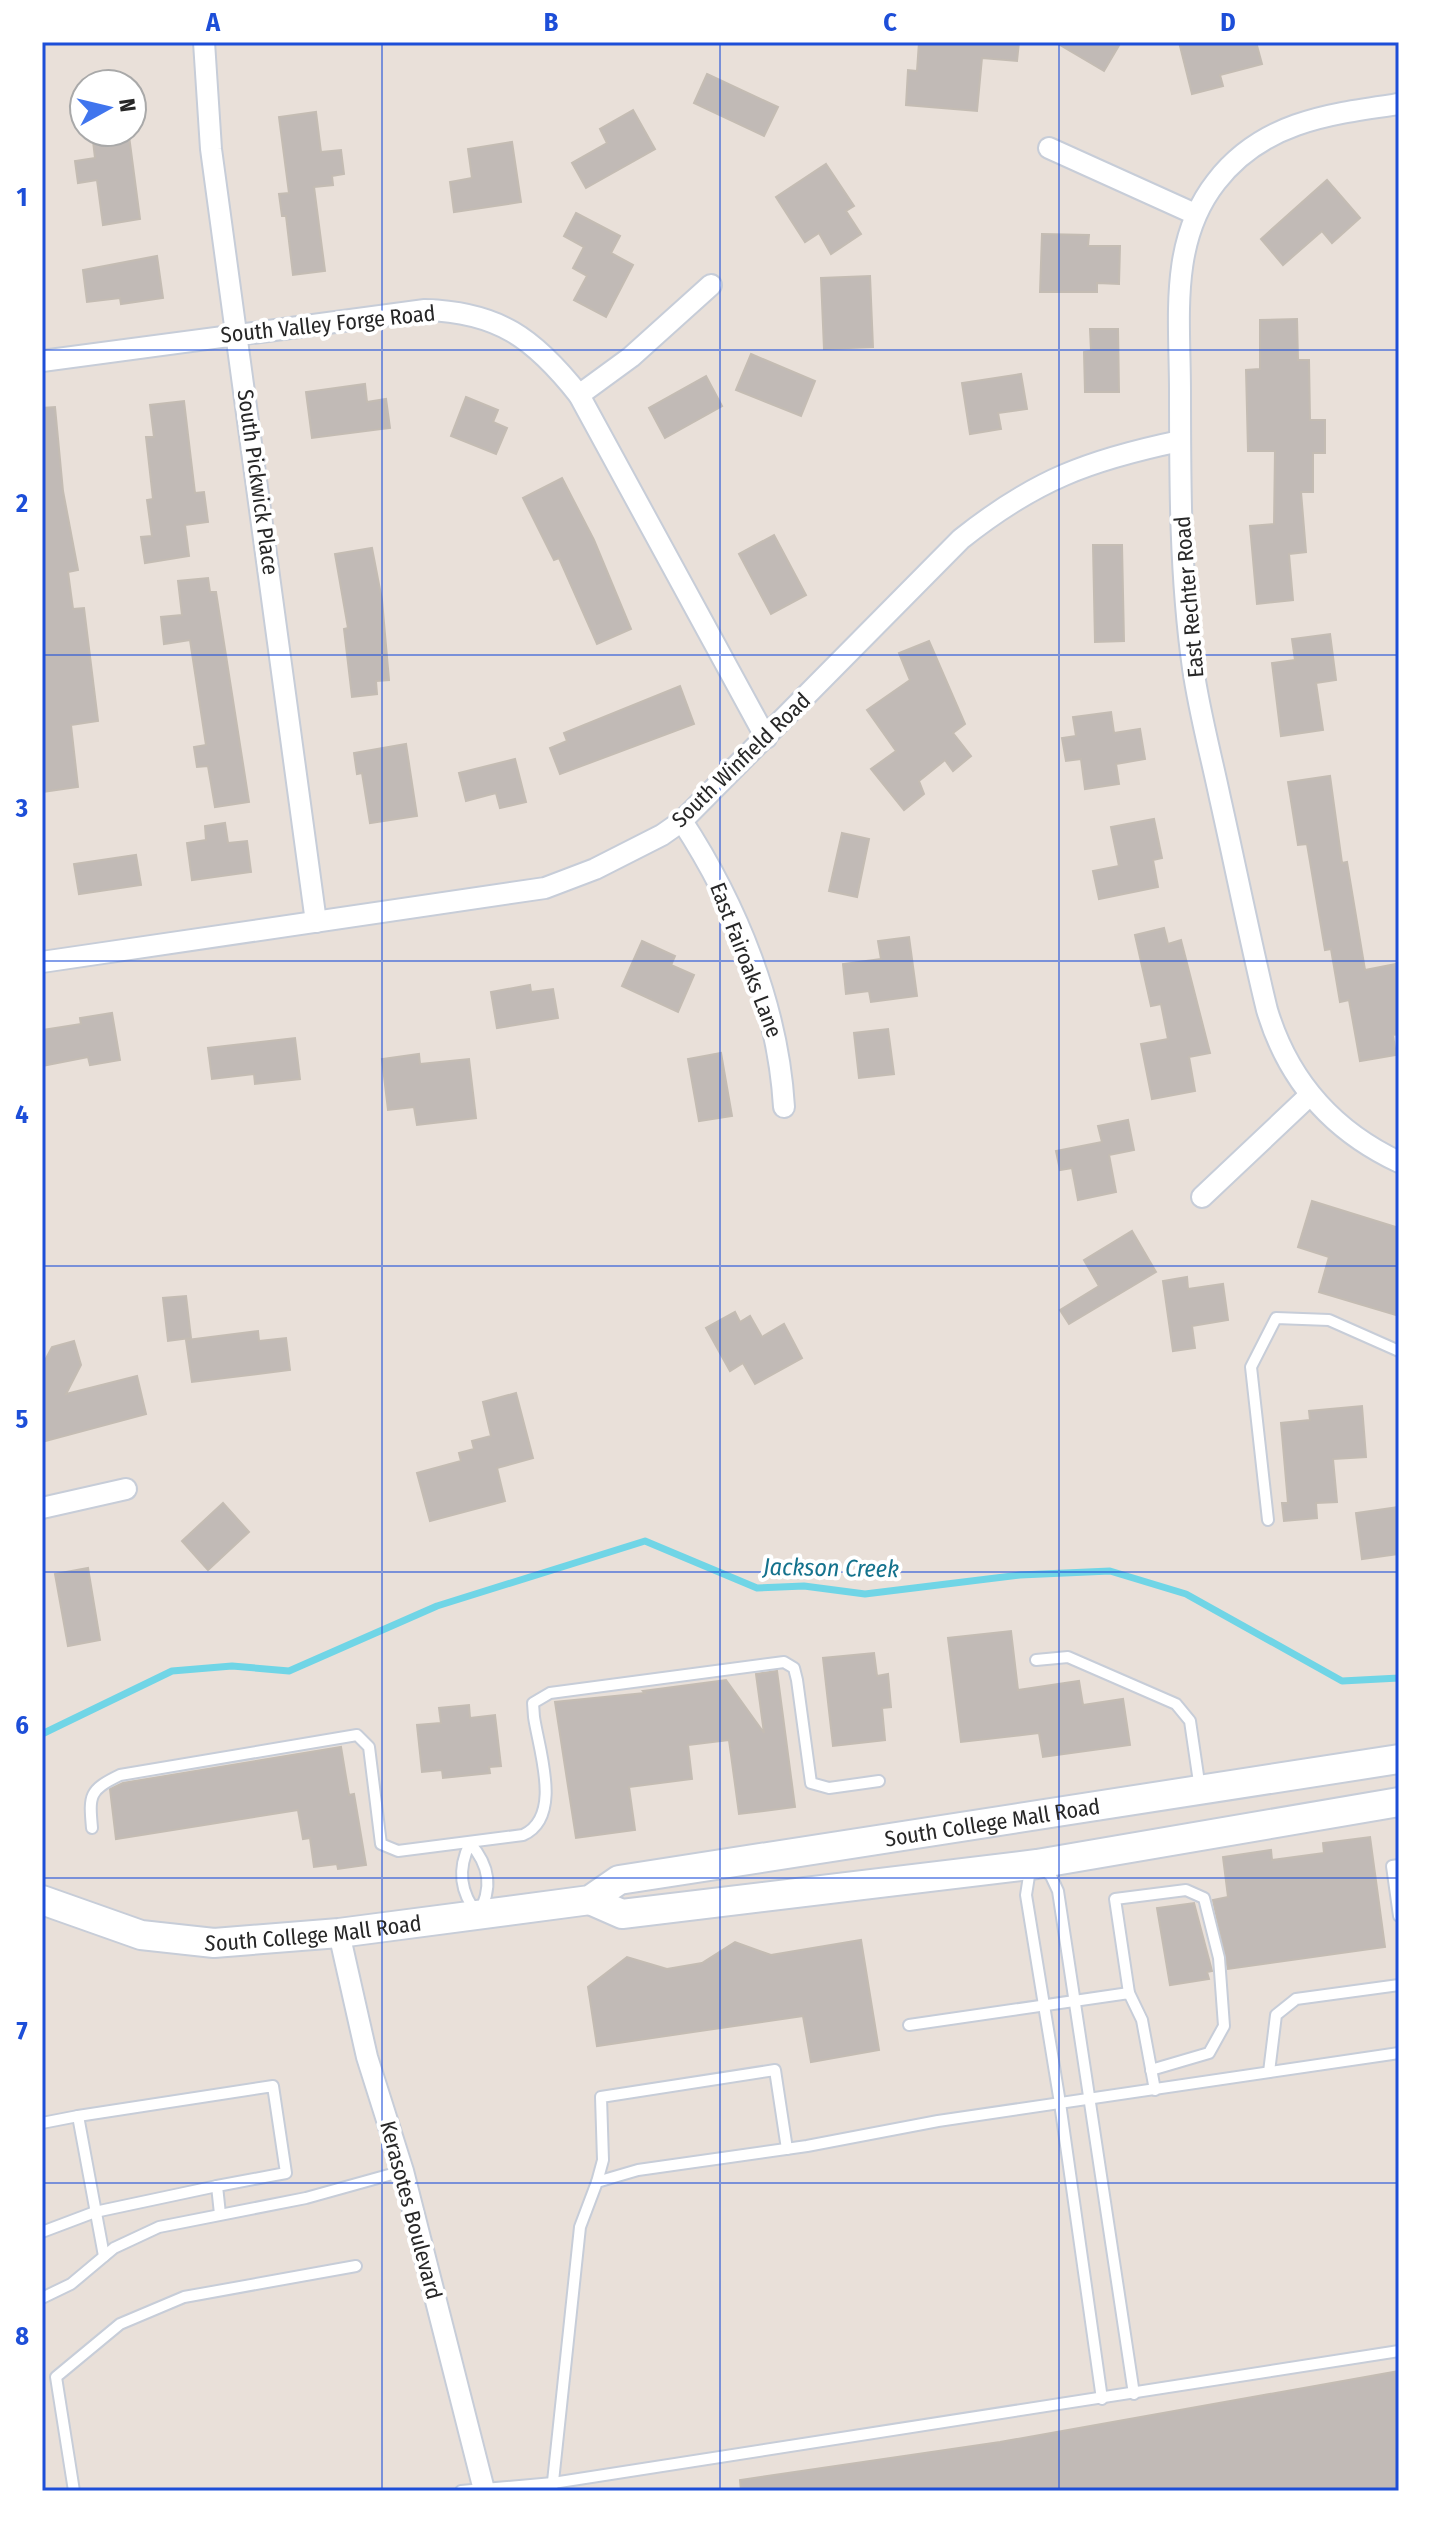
<svg xmlns="http://www.w3.org/2000/svg" width="1441" height="2533" viewBox="0 0 1441 2533" font-family="'Fira Sans Condensed',sans-serif">
<rect width="100%" height="100%" fill="#e9e0d9"/>
<g fill="none" stroke-linecap="round" stroke-linejoin="round">
<!-- stream -->
<polyline stroke="#70d5e6" stroke-width="7" points="42,1734 172,1671 232,1666 289,1671 437,1606 645,1541 757,1588 804,1586 865,1594 1020,1575 1110,1571 1186,1594 1342,1681 1399,1678"/>
</g>
<!-- building -->
<g fill="#c1bab6" stroke="#c4bcb3" stroke-width="2">
<polygon points="919,42 1019,42 1017,61 982,58 977,111 906,105 908,70 917,71"/>
<polygon points="1055,42 1121,42 1104,71"/>
<polygon points="1179,42 1256,42 1262,64 1220,75 1223,86 1192,94"/>
<polygon points="707,74 778,107 764,136 694,103"/>
<polygon points="633,110 655,149 586,188 572,163 607,143 600,129"/>
<polygon points="316,112 321,152 341,150 344,174 332,176 333,185 314,187 325,271 293,275 286,216 282,216 279,194 289,193 279,117"/>
<polygon points="129,136 140,219 103,225 97,180 78,183 75,161 95,158 93,141"/>
<polygon points="512,142 521,202 454,212 450,182 472,178 468,149"/>
<polygon points="826,164 854,206 846,211 861,234 831,254 819,233 805,242 776,197"/>
<polygon points="1327,180 1360,218 1332,243 1322,231 1283,265 1261,239"/>
<polygon points="576,213 620,236 611,253 633,265 606,317 574,300 587,276 573,268 584,247 564,236"/>
<polygon points="1042,234 1089,235 1088,246 1120,246 1119,284 1097,283 1097,292 1040,292"/>
<polygon points="157,256 163,298 121,304 120,298 87,302 83,270"/>
<polygon points="870,276 873,347 824,349 821,278"/>
<polygon points="1297,319 1298,360 1309,360 1310,420 1325,420 1325,453 1313,453 1313,492 1301,492 1306,552 1289,554 1293,600 1257,604 1250,526 1274,524 1275,451 1248,451 1246,370 1260,369 1260,320"/>
<polygon points="1090,329 1118,329 1119,392 1085,392 1084,352 1091,351"/>
<polygon points="751,354 815,381 801,416 736,390"/>
<polygon points="1021,374 1027,409 998,413 1001,429 970,434 962,383"/>
<polygon points="706,376 722,406 665,438 649,408"/>
<polygon points="365,384 367,402 386,399 390,428 312,438 306,392"/>
<polygon points="466,397 498,410 493,422 507,428 496,454 451,436"/>
<polygon points="184,401 195,493 204,492 208,522 185,525 189,556 145,563 141,537 152,536 147,500 153,499 146,437 154,437 150,405"/>
<polygon points="55,407 63,491 78,570 68,572 73,609 84,608 98,721 71,725 78,787 42,792 42,408"/>
<polygon points="562,478 594,540 631,629 597,644 559,558 554,560 523,498"/>
<polygon points="774,535 806,595 771,614 739,554"/>
<polygon points="1093,545 1122,545 1124,641 1095,642"/>
<polygon points="372,548 382,600 389,680 376,681 377,694 352,697 344,629 348,628 335,554"/>
<polygon points="208,578 210,592 216,592 249,802 215,807 208,766 197,767 194,747 206,745 190,640 164,644 161,617 182,615 178,581"/>
<polygon points="1330,634 1336,680 1316,683 1323,730 1281,736 1272,663 1295,660 1292,639"/>
<polygon points="929,641 965,724 953,733 971,756 953,771 945,760 919,781 924,794 904,810 871,769 896,751 867,710 910,680 899,653"/>
<polygon points="680,686 694,724 560,774 550,748 567,741 564,733"/>
<polygon points="1111,712 1114,733 1140,729 1145,759 1116,764 1119,784 1085,789 1081,759 1066,761 1062,738 1076,736 1073,717"/>
<polygon points="406,744 417,816 370,823 362,773 357,774 354,753"/>
<polygon points="515,759 526,802 500,808 496,793 466,801 459,773"/>
<polygon points="1330,776 1342,863 1347,862 1365,970 1396,964 1399,983 1399,1034 1393,1035 1396,1055 1360,1061 1349,1000 1340,1002 1331,949 1325,950 1307,844 1298,845 1288,782"/>
<polygon points="1154,819 1162,858 1153,860 1158,887 1099,899 1093,871 1119,866 1111,827"/>
<polygon points="225,823 228,843 247,841 251,872 192,880 187,843 206,840 205,826"/>
<polygon points="842,833 869,839 857,897 829,891"/>
<polygon points="136,855 141,885 79,894 74,864"/>
<polygon points="1164,928 1168,944 1181,940 1210,1053 1189,1057 1195,1091 1152,1099 1141,1044 1168,1039 1161,1004 1151,1006 1135,935"/>
<polygon points="909,937 917,996 871,1002 869,991 846,994 843,964 881,959 878,941"/>
<polygon points="642,941 675,956 671,965 694,975 678,1012 622,986"/>
<polygon points="530,985 531,992 553,989 558,1018 497,1028 491,992"/>
<polygon points="112,1013 120,1060 90,1065 88,1057 42,1066 42,1030 81,1024 80,1018"/>
<polygon points="888,1029 894,1074 859,1078 854,1033"/>
<polygon points="295,1038 300,1079 255,1084 254,1074 212,1079 208,1048"/>
<polygon points="721,1053 732,1116 699,1121 688,1059"/>
<polygon points="419,1054 420,1064 469,1059 476,1118 417,1125 414,1107 388,1110 382,1059"/>
<polygon points="1128,1120 1134,1150 1109,1155 1116,1192 1078,1200 1072,1168 1060,1170 1056,1151 1102,1142 1098,1126"/>
<polygon points="1312,1201 1399,1228 1399,1316 1319,1292 1329,1257 1298,1247"/>
<polygon points="1132,1231 1156,1272 1069,1324 1060,1310 1099,1286 1084,1260"/>
<polygon points="1187,1277 1188,1289 1223,1284 1228,1320 1192,1326 1195,1348 1173,1351 1163,1281"/>
<polygon points="186,1296 191,1338 168,1341 163,1298"/>
<polygon points="735,1312 740,1322 750,1316 762,1337 784,1324 802,1358 755,1384 743,1363 730,1371 706,1328"/>
<polygon points="258,1331 259,1341 286,1338 290,1370 192,1382 186,1340"/>
<polygon points="74,1341 81,1365 66,1394 137,1376 146,1414 42,1442 42,1366 52,1347"/>
<polygon points="516,1393 533,1458 497,1468 505,1501 430,1521 417,1473 461,1461 459,1453 474,1449 472,1441 491,1436 483,1402"/>
<polygon points="1362,1406 1366,1457 1333,1459 1337,1502 1316,1503 1317,1518 1284,1521 1282,1503 1288,1503 1281,1423 1310,1420 1309,1411"/>
<polygon points="223,1503 249,1532 208,1570 182,1541"/>
<polygon points="1399,1507 1399,1554 1362,1559 1356,1513"/>
<polygon points="88,1568 100,1640 68,1646 55,1574"/>
<polygon points="1011,1631 1018,1690 1079,1681 1083,1705 1123,1699 1130,1745 1043,1757 1039,1733 961,1742 948,1638"/>
<polygon points="874,1653 877,1676 888,1674 891,1707 882,1708 885,1740 833,1746 823,1658"/>
<polygon points="777,1671 795,1807 739,1814 729,1740 688,1745 692,1779 629,1787 635,1830 576,1838 555,1702 645,1693 643,1691 726,1680 764,1733 756,1674"/>
<polygon points="469,1705 470,1718 495,1715 501,1766 489,1767 490,1773 443,1778 442,1770 422,1772 417,1725 441,1723 439,1708"/>
<polygon points="341,1747 349,1795 354,1794 366,1865 338,1869 337,1864 314,1867 310,1838 303,1839 298,1810 116,1839 110,1789 123,1783"/>
<polygon points="1370,1837 1385,1947 1228,1969 1213,1900 1228,1897 1223,1857 1271,1850 1272,1860 1324,1853 1323,1843"/>
<polygon points="1194,1903 1212,1971 1207,1972 1209,1979 1170,1985 1157,1908"/>
<polygon points="861,1940 879,2050 811,2062 803,2016 597,2046 588,1987 627,1957 667,1969 702,1963 735,1942 771,1955"/>
<polygon points="1399,2371 1399,2491 741,2491 740,2480 1000,2442"/>
</g>
<g fill="none" stroke-linecap="round" stroke-linejoin="round">
<defs>
<g id="lane">
<polyline points="1268,1520 1251,1367 1276,1318 1329,1320 1399,1351"/>
<polyline points="1036,1660 1068,1657 1176,1704 1190,1721 1200,1789"/>
<path d="M92 1828C89 1795 89 1790 120 1775L357 1735 369 1747 381 1844 398 1851 523 1835C563 1817 539 1751 534 1717L533 1703 550 1693 784 1662 794 1668 797 1680 811 1783 829 1788 879 1781"/>
<path d="M470 1843C490 1866 493 1888 478 1915 460 1892 457 1870 470 1843Z"/>
<polyline points="1399,1865 1392,1866 1399,1916"/>
<polyline points="1129,1993 1115,1899 1186,1890 1204,1898 1219,1958 1224,2026 1209,2053 1151,2070"/>
<polyline points="909,2025 1129,1993 1142,2020 1155,2090"/>
<polyline points="1269,2072 1276,2015 1296,1999 1399,1985"/>
<polyline points="42,2123 78,2116"/>
<polyline points="597,2182 603,2160 601,2097 775,2070 787,2149"/>
<polyline points="42,2232 95,2212 217,2186"/>
<polyline points="104,2256 78,2116 273,2086 286,2173 217,2186 220,2214"/>
<polyline points="42,2298 71,2284 114,2248 159,2227 306,2198 403,2171"/>
<polyline points="1102,2399 1060,2103 1026,1895 1029,1876 1037,1864 1051,1876 1058,1891 1134,2394"/>
<polyline points="74,2491 56,2377 120,2324 184,2297 356,2266"/>
<polyline points="461,2491 553,2483 1399,2351"/>
<polyline points="552,2491 580,2227 597,2182 638,2170 807,2146 938,2121 1399,2053"/>
</g>
<g id="street">
<polyline points="204,42 211,149 316,922"/>
<path d="M1399 104C1329 114 1262 122 1216 182 1169 242 1180 318 1180 391 1180 483 1180 576 1193 668 1199 711 1211 755 1220 798 1236 869 1250 940 1267 1010 1288 1080 1333 1131 1399 1162"/>
<polyline points="1049,148 1195,214"/>
<path d="M42 361 425 310C498 312 534 338 579 395L766 738"/>
<polyline points="579,395 631,357 711,285"/>
<path d="M682 821C737 905 778 1006 784 1107"/>
<path d="M42 962 545 888 595 869 662 835 682 821 961 539C1035 480 1089 460 1180 441"/>
<polyline points="1202,1197 1310,1095"/>
<polyline points="42,1508 126,1489"/>
<polyline points="339,1933 367,2057 403,2171 483,2486"/>
</g>
<g id="secondary">
<path id="s1" d="M42 1900 141 1935 214 1943 339 1933 590 1900 619 1880 1399 1759"/>
<polyline points="590,1900 622,1914 1037,1864 1399,1802"/>
</g>
</defs>
<!-- lane casing -->
<use href="#lane" stroke="#c7cdd8" stroke-width="14"/>
<!-- street casing -->
<use href="#street" stroke="#c7cdd8" stroke-width="24"/>
<!-- secondary casing -->
<use href="#secondary" stroke="#c7cdd8" stroke-width="32"/>
<!-- lane -->
<use href="#lane" stroke="#fff" stroke-width="10"/>
<!-- street -->
<use href="#street" stroke="#fff" stroke-width="20"/>
<!-- secondary -->
<use href="#secondary" stroke="#fff" stroke-width="28"/>
</g>
<!-- grid -->
<path fill="none" stroke="#1d4ed8" stroke-width="2" stroke-opacity="0.55" d="M382 42V2491M720 42V2491M1059 42V2491M42 350H1399M42 655H1399M42 961H1399M42 1266H1399M42 1572H1399M42 1878H1399M42 2183H1399"/>
<g text-anchor="middle" dominant-baseline="central" stroke-width="8" stroke-linejoin="round" paint-order="stroke">
<!-- street labels -->
<g font-size="22" fill="#272727" stroke="#fff">
<text transform="translate(328 324) rotate(-6)">South Valley Forge Road</text>
<text transform="translate(258 482) rotate(82)">South Pickwick Place</text>
<text transform="translate(1189 597) rotate(-95)">East Rechter Road</text>
<text transform="translate(741 760) rotate(-44)">South Winfield Road</text>
<text transform="translate(746 960) rotate(69)">East Fairoaks Lane</text>
<text stroke="none"><textPath href="#s1" startOffset="970">South College Mall Road</textPath></text>
<text stroke="none"><textPath href="#s1" startOffset="278">South College Mall Road</textPath></text>
<text transform="translate(411 2210) rotate(75)">Kerasotes Boulevard</text>
</g>
<!-- water labels -->
<g font-size="24" font-style="italic" fill="#14728d" stroke="#fff">
<text transform="translate(831 1568) rotate(1)">Jackson Creek</text>
</g>
</g>
<!-- border -->
<rect width="1441" height="2533" fill="none" stroke="#ffffff" stroke-width="88"/>
<!-- north arrow -->
<g transform="translate(108 108) rotate(82)"><circle r="38" fill="#ffffff" stroke="#a9a9a9" stroke-width="2"/>
<path d="M0-6L14 30L0 20L-14 30Z" fill="#4075ee"/>
<text y="-12" font-size="22" font-weight="bold" text-anchor="middle" fill="#272727">N</text>
</g>
<rect x="44" y="44" width="1353" height="2445" fill="none" stroke="#1d4ed8" stroke-width="3"/>
<g font-size="26" text-anchor="middle" font-weight="bold" fill="#1d4ed8">
<text x="213" y="31">A</text>
<text x="551" y="31">B</text>
<text x="890" y="31">C</text>
<text x="1228" y="31">D</text>
<text x="22" y="206">1</text>
<text x="22" y="512">2</text>
<text x="22" y="817">3</text>
<text x="22" y="1123">4</text>
<text x="22" y="1428">5</text>
<text x="22" y="1734">6</text>
<text x="22" y="2040">7</text>
<text x="22" y="2345">8</text>
</g>
</svg>
